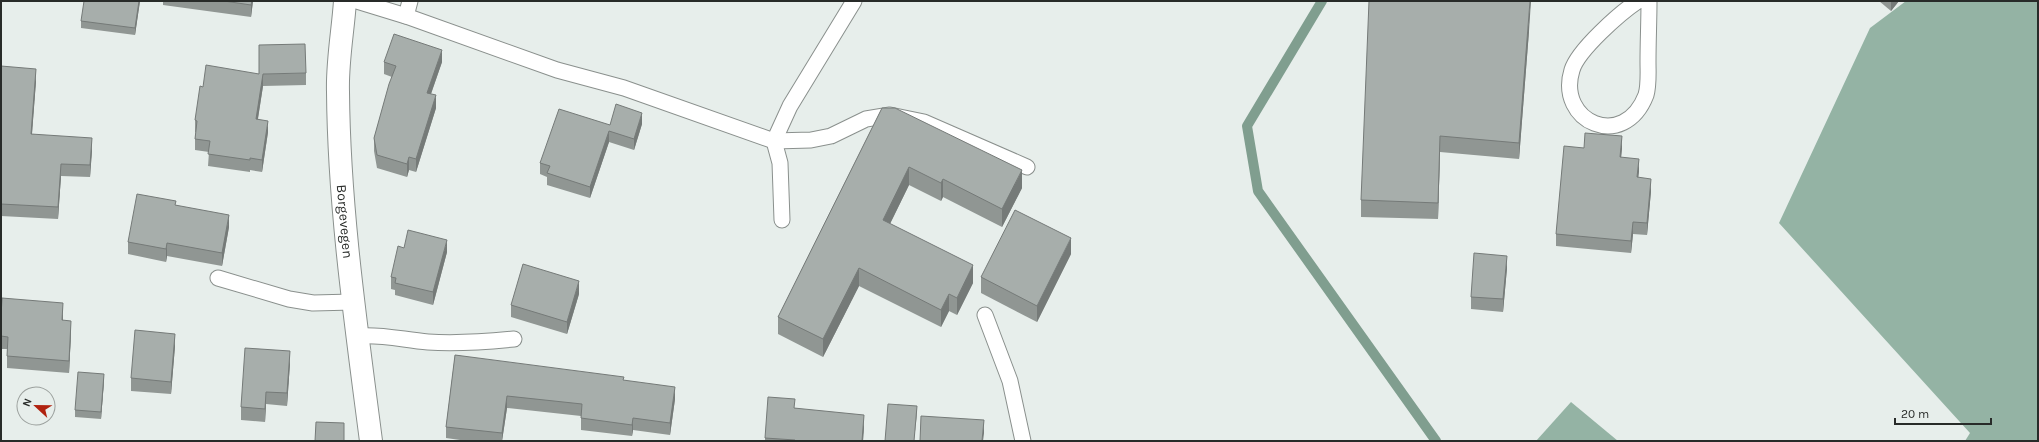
<svg xmlns="http://www.w3.org/2000/svg" width="2039" height="442" viewBox="0 0 2039 442" font-family="Karla,sans-serif">
<rect width="100%" height="100%" fill="#e7eeeb"/>
<!-- forest -->
<g fill="#94b3a4">
<polygon points="1906,1 2038,1 2038,441 1965,441 1970,433 1779,223 1870,28"/>
<polygon points="1571,402 1618,441 1536,441"/>
</g>
<g fill="none" stroke-linecap="round" stroke-linejoin="round">
<!-- stream -->
<polyline stroke="#809e8f" stroke-width="10" points="1322,1 1247,126 1258,191 1436,441"/>
<defs>
<g id="service">
<polyline points="357,1 406,16 557,70 624,88 774,141 811,140 831,136 866,119 890,115 924,122 1027,167"/>
<path d="M1638 1C1620 13 1578 50 1572 70 1556 122 1624 152 1646 95 1649 85 1648 72 1648 62 1648 41 1649 21 1649 1"/>
<polyline points="406,16 410,1"/>
<polyline points="782,220 780,163 774,141 790,106 854,1"/>
<polyline points="218,278 289,299 313,303 353,302"/>
<polyline points="985,315 1010,381 1023,441"/>
<path d="M358 336C382 334 404 340 428 342 458 344 484 342 514 339"/>
</g>
<g id="tertiary">
<path id="s1" d="M345 1C343 31 337 62 338 92 339 208 356 325 371 441"/>
</g>
</defs>
<!-- service casing -->
<use href="#service" stroke="#8a908d" stroke-width="17"/>
<!-- tertiary casing -->
<use href="#tertiary" stroke="#8a908d" stroke-width="24"/>
<!-- service -->
<use href="#service" stroke="#fff" stroke-width="15"/>
<!-- tertiary -->
<use href="#tertiary" stroke="#fff" stroke-width="22"/>
</g>
<!-- wall -->
<g fill="#909693">
<polygon points="140,1 135,35 81,28 81,21"/>
<polygon points="163,1 253,1 251,17 163,5"/>
<polygon points="1879,1 1899,1 1891,11"/>
<polygon points="1529,31 1519,159 1440,152 1438,219 1361,217 1361,200"/>
<polygon points="384,62 442,62 431,94 436,108 416,172 409,170 407,177 377,168 374,151 374,138 392,77 384,74"/>
<polygon points="1,66 36,81 32,134 92,150 90,177 61,176 58,219 1,216"/>
<polygon points="306,73 306,85 263,86 258,119 268,132 262,172 250,170 250,172 208,166 209,152 195,150 195,139 196,132 195,132 195,120 203,87 259,74"/>
<polygon points="882,108 1022,188 1002,227 943,197 941,201 909,185 890,224 973,283 957,315 949,311 941,327 859,286 823,357 778,334 778,317"/>
<polygon points="642,124 634,150 609,142 590,198 547,185 547,177 540,174 540,163 610,125"/>
<polygon points="1584,148 1622,148 1621,157 1639,171 1638,177 1651,191 1647,235 1633,234 1631,253 1556,246 1556,234"/>
<polygon points="176,205 229,227 222,266 167,256 166,262 128,254 128,242"/>
<polygon points="404,248 447,252 433,305 395,295 395,290 391,289 391,277"/>
<polygon points="1071,254 1037,322 981,293 981,277"/>
<polygon points="1507,268 1503,312 1471,309 1471,297"/>
<polygon points="579,294 567,334 511,317 511,305"/>
<polygon points="63,315 63,320 71,333 69,373 7,368 7,349 1,349 1,317"/>
<polygon points="175,346 171,394 131,391 131,378"/>
<polygon points="455,355 624,381 675,399 670,435 633,430 632,436 581,430 581,416 507,408 502,441 467,441 446,438 446,427"/>
<polygon points="290,363 287,406 266,404 265,422 241,420 241,407"/>
<polygon points="104,381 101,419 75,417 75,410"/>
<polygon points="795,408 864,426 863,441 765,441 765,438"/>
</g>
<!-- shaded-wall -->
<g fill="#757a78">
<polygon points="139,1 140,1 135,35 135,28"/>
<polygon points="252,1 253,1 251,17 251,5"/>
<polygon points="1530,1 1531,1 1529,31 1519,159 1519,143"/>
<polygon points="1891,1 1899,1 1891,11"/>
<polygon points="442,50 442,62 427,105 427,93"/>
<polygon points="36,69 36,81 31,146 31,134"/>
<polygon points="263,74 263,86 256,130 256,119"/>
<polygon points="436,95 436,108 416,172 416,159"/>
<polygon points="642,113 642,124 634,150 634,139"/>
<polygon points="268,121 268,132 262,172 262,160"/>
<polygon points="609,131 609,142 590,198 590,187"/>
<polygon points="1440,136 1440,152 1438,219 1438,203"/>
<polygon points="1622,136 1622,148 1620,169 1620,157"/>
<polygon points="92,138 92,150 90,177 90,165"/>
<polygon points="409,157 409,170 407,177 407,164"/>
<polygon points="1639,159 1639,171 1637,190 1637,177"/>
<polygon points="61,164 61,176 58,219 58,207"/>
<polygon points="909,167 909,185 883,238 883,220"/>
<polygon points="1022,170 1022,188 1002,227 1002,209"/>
<polygon points="943,179 943,197 941,201 941,183"/>
<polygon points="1651,179 1651,191 1647,235 1647,223"/>
<polygon points="229,215 229,227 222,266 222,253"/>
<polygon points="1633,222 1633,234 1631,253 1631,241"/>
<polygon points="1071,238 1071,254 1037,322 1037,306"/>
<polygon points="447,240 447,252 433,305 433,292"/>
<polygon points="167,243 167,256 166,262 166,249"/>
<polygon points="1507,256 1507,268 1503,312 1503,299"/>
<polygon points="973,265 973,283 957,315 957,298"/>
<polygon points="859,268 859,286 823,357 823,339"/>
<polygon points="579,281 579,294 567,334 567,322"/>
<polygon points="949,294 949,311 941,327 941,310"/>
<polygon points="63,303 63,315 62,333 62,320"/>
<polygon points="71,321 71,333 69,373 69,361"/>
<polygon points="175,334 175,346 171,394 171,382"/>
<polygon points="290,351 290,363 287,406 287,393"/>
<polygon points="104,374 104,381 101,419 101,412"/>
<polygon points="675,387 675,399 670,435 670,423"/>
<polygon points="266,392 266,404 265,422 265,409"/>
<polygon points="507,396 507,408 502,441 502,433"/>
<polygon points="917,406 917,413 914,441"/>
<polygon points="864,415 864,426 863,441 862,441"/>
<polygon points="633,418 633,430 632,436 632,425"/>
<polygon points="984,420 984,433 983,441 982,441"/>
</g>
<!-- building -->
<g fill="#a7aeab" stroke="#757a78">
<polygon points="84,1 139,1 135,28 81,21"/>
<polygon points="224,1 252,1 251,5"/>
<polygon points="1369,1 1530,1 1519,143 1440,136 1438,203 1361,200"/>
<polygon points="394,34 442,50 427,93 436,95 416,159 409,157 407,164 377,155 374,138 389,84 396,66 384,62"/>
<polygon points="305,44 306,73 263,74 256,119 268,121 262,160 250,158 250,160 208,154 210,141 195,139 197,121 195,120 200,86 203,87 206,65 259,74 259,45"/>
<polygon points="1,66 36,69 31,134 92,138 90,165 61,164 58,207 1,204"/>
<polygon points="616,104 642,113 634,139 609,131 590,187 547,173 550,166 540,163 559,109 610,125"/>
<polygon points="882,108 895,108 1022,170 1002,209 943,179 941,183 909,167 883,220 973,265 957,298 949,294 941,310 859,268 823,339 778,317"/>
<polygon points="1585,133 1622,136 1620,157 1639,159 1637,177 1651,179 1647,223 1633,222 1631,241 1556,234 1564,146 1584,148"/>
<polygon points="137,194 176,201 175,205 229,215 222,253 167,243 166,249 128,242"/>
<polygon points="1015,210 1071,238 1037,306 981,277"/>
<polygon points="408,230 447,240 433,292 395,283 396,278 391,277 398,246 404,248"/>
<polygon points="1474,253 1507,256 1503,299 1471,297"/>
<polygon points="523,264 579,281 567,322 511,305"/>
<polygon points="2,298 63,303 62,320 71,321 69,361 7,356 8,337 1,336 1,317"/>
<polygon points="135,330 175,334 171,382 131,378"/>
<polygon points="245,348 290,351 287,393 266,392 265,409 241,407"/>
<polygon points="455,355 624,377 623,380 675,387 670,423 633,418 632,425 581,418 582,404 507,396 502,433 446,427"/>
<polygon points="78,372 104,374 101,412 75,410"/>
<polygon points="768,397 795,399 794,408 864,415 862,441 795,441 795,440 765,438"/>
<polygon points="888,404 917,406 914,441 885,441"/>
<polygon points="921,416 984,420 982,441 920,441"/>
<polygon points="316,422 344,423 344,441 315,441"/>
</g>
<g text-anchor="middle" dominant-baseline="central" stroke-width="3" stroke-linejoin="round" paint-order="stroke">
<!-- street labels -->
<g font-size="14" fill="#282b29" stroke="#e7eeeb">
<text stroke="none"><textPath href="#s1" startOffset="221">Borgevegen</textPath></text>
</g>
</g>
<!-- border -->
<rect width="2039" height="442" fill="none" stroke="#282b29" stroke-width="4"/>
<!-- north arrow -->
<g transform="translate(36 406) rotate(292)"><circle r="19" fill="#e7eeeb" stroke="#9ba09d"/>
<path d="M0-3L7 15L0 10L-7 15Z" fill="#b0220f"/>
<text y="-6" font-size="11" font-weight="bold" text-anchor="middle" fill="#282b29">N</text>
</g>
<!-- scale -->
<path d="M1895 418v6h96v-6" fill="none" stroke="#282b29" stroke-width="2"/>
<text x="1901" y="418" font-size="12" fill="#282b29" stroke="#e7eeeb" stroke-width="3" paint-order="stroke">20 m</text>
</svg>
